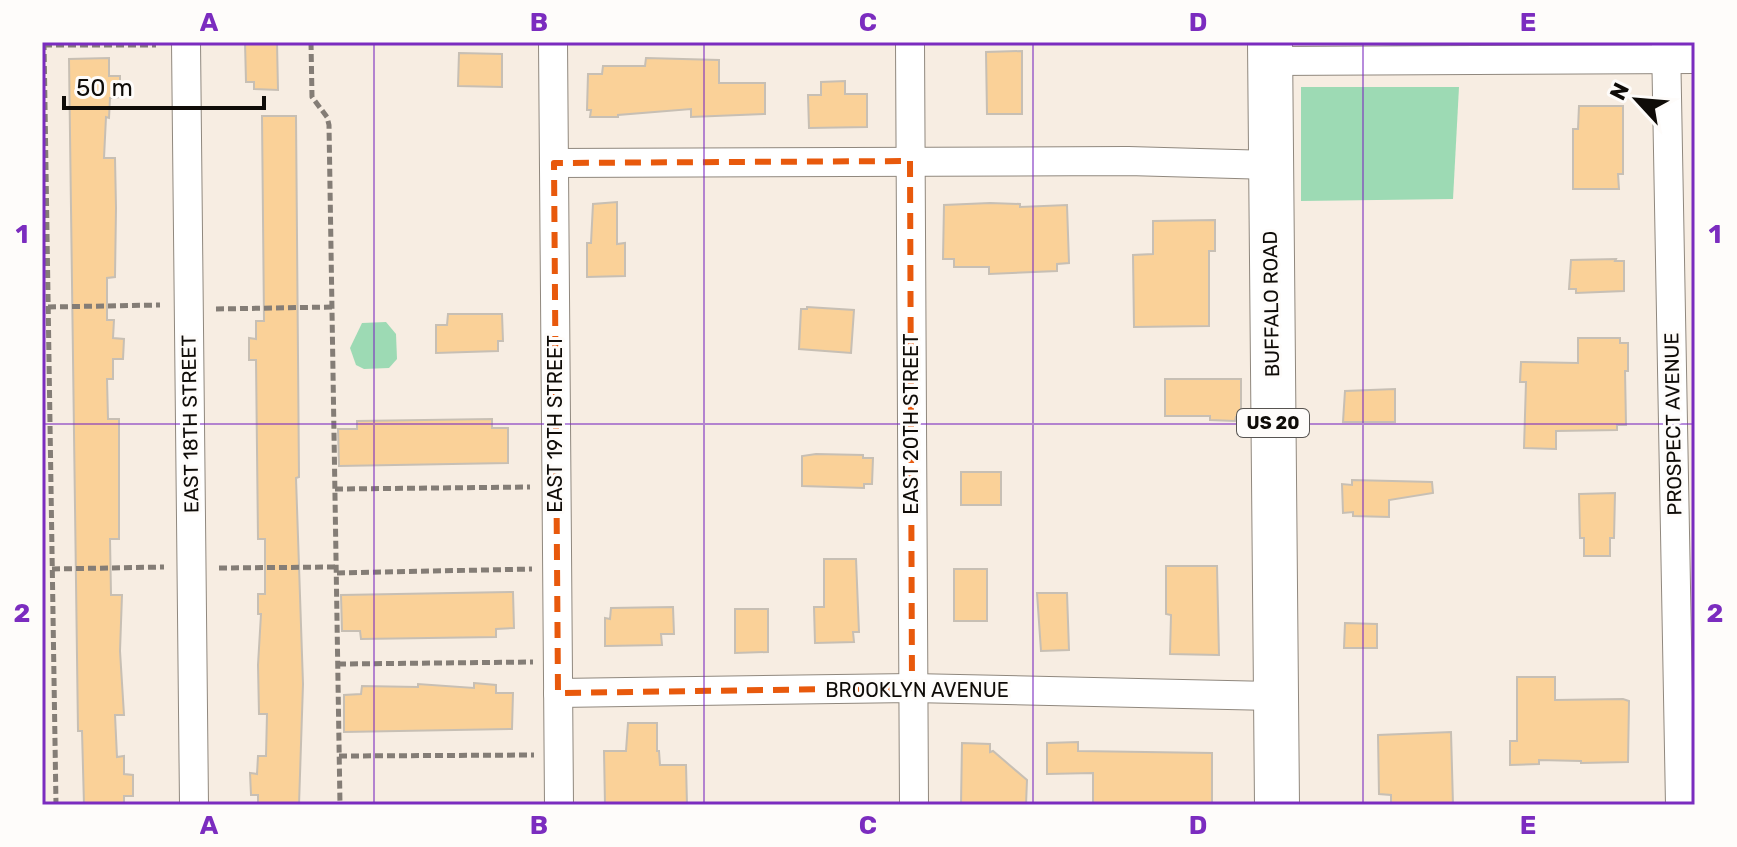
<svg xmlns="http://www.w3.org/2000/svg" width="1737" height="847" viewBox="0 0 1737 847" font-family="Rubik,sans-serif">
<rect width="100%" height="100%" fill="#f7ede2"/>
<!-- green -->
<g fill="#9ddab4">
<polygon points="1319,42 1475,42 1475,50"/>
<polygon points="1301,87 1459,87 1453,199 1301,201"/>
<polygon points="386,322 396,334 397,359 389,368 364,369 356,365 350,348 362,323"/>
</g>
<!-- building -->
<g fill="#fad198" stroke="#c7bfb4" stroke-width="2">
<polygon points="245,42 277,42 278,90 254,89 254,82 246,82"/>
<polygon points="1022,51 1022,114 987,114 986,52"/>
<polygon points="459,53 502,54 502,87 458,86"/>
<polygon points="109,58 109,76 120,76 120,97 110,98 109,118 106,117 104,158 115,158 116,208 115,277 107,278 107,320 114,320 113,338 124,339 123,359 113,359 113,379 107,379 108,419 119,419 119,539 110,539 111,595 122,595 120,651 124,715 115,715 117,757 124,756 124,774 133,775 133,796 124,796 124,805 84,805 82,731 78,731 69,59"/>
<polygon points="646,58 719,60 719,83 765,83 765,114 691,117 691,109 618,115 618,117 590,117 591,110 587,110 588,74 602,74 603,66 645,66"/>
<polygon points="845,81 845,94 867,94 867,127 809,128 808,95 821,95 821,82"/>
<polygon points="1579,106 1623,106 1623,174 1618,174 1619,189 1573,189 1573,129 1578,129"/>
<polygon points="262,116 296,116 299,477 296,478 303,684 299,805 258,805 258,795 251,795 250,773 257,774 258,756 266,756 267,714 259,714 258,665 261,614 258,614 258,594 265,594 265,539 258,539 256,360 249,360 249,338 256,339 256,321 264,321"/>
<polygon points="617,202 617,244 625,243 625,276 587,277 587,243 591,243 593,204"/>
<polygon points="990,203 1020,204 1020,207 1067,205 1069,263 1057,264 1057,271 989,274 989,267 954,267 954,259 943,259 944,205"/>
<polygon points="1215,220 1215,251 1209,251 1209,326 1134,327 1133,255 1153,254 1153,221"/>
<polygon points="1616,259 1615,261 1624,261 1624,291 1576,293 1576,289 1569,289 1571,260"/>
<polygon points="807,307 854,310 851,353 799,349 801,309 807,309"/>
<polygon points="448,314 502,314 503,341 498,341 498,351 436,353 436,325 447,325"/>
<polygon points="1578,338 1620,338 1620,343 1628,343 1628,371 1625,371 1626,425 1617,425 1617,430 1556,431 1556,449 1524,448 1526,382 1520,382 1521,362 1578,363"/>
<polygon points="1165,379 1241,379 1241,417 1236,417 1235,421 1210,420 1210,416 1165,416"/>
<polygon points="1395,389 1395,422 1343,422 1345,391"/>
<polygon points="492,419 492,428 508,428 508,463 339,466 338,429 357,429 357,421"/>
<polygon points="816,454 863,455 863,458 873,458 872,484 864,484 864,488 802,486 802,456"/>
<rect x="961" y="472" width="40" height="33"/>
<polygon points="1352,480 1432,482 1433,493 1389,500 1389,517 1353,516 1353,512 1343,513 1342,484 1352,485"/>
<polygon points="1615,493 1614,538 1610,538 1610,556 1584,556 1584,538 1580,538 1579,494"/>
<polygon points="824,559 856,559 859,632 853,632 854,642 815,643 814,607 824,607"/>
<polygon points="1166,566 1217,566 1219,655 1170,654 1171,615 1166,614"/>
<rect x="954" y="569" width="33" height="52"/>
<polygon points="513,592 514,628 496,629 496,637 361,639 360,631 342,631 341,595"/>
<polygon points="1037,593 1067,593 1069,650 1041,651"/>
<polygon points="673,607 674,634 661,634 662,645 605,646 605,618 610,619 611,608"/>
<polygon points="735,609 768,609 768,652 735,653"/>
<polygon points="1345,623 1377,624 1377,648 1344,648"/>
<polygon points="1517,677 1555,677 1555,700 1623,699 1629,701 1628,762 1581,763 1581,761 1539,760 1539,764 1510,765 1510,741 1517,741"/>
<polygon points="474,683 496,685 496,693 513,693 512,729 344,732 344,695 361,694 362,686 418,687 418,684 474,688"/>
<polygon points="628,723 657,723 657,751 659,751 660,765 686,765 687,805 605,805 604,751 626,751"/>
<polygon points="1451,732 1453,805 1391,805 1391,795 1379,794 1378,735"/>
<polygon points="1078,742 1078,751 1212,753 1212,805 1093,805 1093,773 1047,774 1047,743"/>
<polygon points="962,743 990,744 990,752 993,751 1027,780 1026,805 961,805"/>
</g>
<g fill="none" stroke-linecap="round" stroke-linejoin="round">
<defs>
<g id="street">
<polyline points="186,42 194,805"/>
<polyline points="553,42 559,805"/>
<polyline points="910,42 914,805"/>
<polyline points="1666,42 1680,805"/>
<polyline points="1271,61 1695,59"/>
<polyline points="554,163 1128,161 1271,165"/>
<polyline points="558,693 912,688 1276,696"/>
</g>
<polyline id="primary" points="1270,42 1277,805"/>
</defs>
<!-- street casing -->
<use href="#street" stroke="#90887e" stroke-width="30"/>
<!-- primary casing -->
<use href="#primary" stroke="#90887e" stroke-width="46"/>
<!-- path -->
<g stroke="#847d76" stroke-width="5" stroke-dasharray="8 4" stroke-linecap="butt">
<polyline points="44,42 56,805"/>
<polyline points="311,42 312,97 327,117 329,125 340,805"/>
<polyline points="44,45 156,45"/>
<polyline points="48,307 160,305"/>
<polyline points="216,309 332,307"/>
<polyline points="335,489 530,487"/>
<polyline points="219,568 336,567"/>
<polyline points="52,569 164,567"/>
<polyline points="337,573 532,569"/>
<polyline points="338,664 533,662"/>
<polyline points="339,756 534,755"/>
</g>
<!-- street -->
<use href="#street" stroke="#fff" stroke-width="28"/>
<!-- primary -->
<use href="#primary" stroke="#fff" stroke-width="44"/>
</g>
<!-- marked area -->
<path fill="none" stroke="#e8590c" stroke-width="6" stroke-dasharray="16 10" stroke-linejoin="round" d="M910 161 912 688 558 693 554 163Z"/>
<!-- grid -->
<path fill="none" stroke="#7b2cbf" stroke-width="2" stroke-opacity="0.55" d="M374 42V805M704 42V805M1033 42V805M1363 42V805M42 424H1695"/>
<g text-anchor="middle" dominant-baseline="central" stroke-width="6" stroke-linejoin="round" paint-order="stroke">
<!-- shield labels -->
<rect fill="#fefcfa" stroke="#575451" stroke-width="2" x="1237" y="409" width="72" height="28" rx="6"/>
<g font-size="18" font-weight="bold" fill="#0f0c08">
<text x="1273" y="423">US 20</text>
</g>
<!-- street labels -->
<g font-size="20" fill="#0f0c08" stroke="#fefcfa">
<text transform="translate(1271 304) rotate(-91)">BUFFALO ROAD</text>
<text transform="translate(190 424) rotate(-91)">EAST 18TH STREET</text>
<text transform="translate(555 424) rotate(-90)">EAST 19TH STREET</text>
<text transform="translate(911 424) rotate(-90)">EAST 20TH STREET</text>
<text transform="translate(1673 424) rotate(-91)">PROSPECT AVENUE</text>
<text x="917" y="690">BROOKLYN AVENUE</text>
</g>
</g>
<!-- border -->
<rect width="1737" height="847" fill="none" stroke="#fefcfa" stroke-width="88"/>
<!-- north arrow -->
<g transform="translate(1637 100) rotate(296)" stroke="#fefcfa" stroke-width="6" paint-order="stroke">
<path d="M0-6L14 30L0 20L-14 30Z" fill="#0f0c08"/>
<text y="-12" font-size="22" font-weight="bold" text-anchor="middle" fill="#0f0c08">N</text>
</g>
<!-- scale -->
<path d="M64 96v12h200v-12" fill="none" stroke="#0f0c08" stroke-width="4"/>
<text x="76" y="96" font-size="24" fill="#0f0c08" stroke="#fefcfa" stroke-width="6" paint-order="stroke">50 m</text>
<rect x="44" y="44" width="1649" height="759" fill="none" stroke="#7b2cbf" stroke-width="3"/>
<g font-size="26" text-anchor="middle" font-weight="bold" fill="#7b2cbf">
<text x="209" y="31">A</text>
<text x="539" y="31">B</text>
<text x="868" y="31">C</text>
<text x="1198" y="31">D</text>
<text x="1528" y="31">E</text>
<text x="22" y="243">1</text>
<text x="1715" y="243">1</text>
<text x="22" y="622">2</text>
<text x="1715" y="622">2</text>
<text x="209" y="834">A</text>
<text x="539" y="834">B</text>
<text x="868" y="834">C</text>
<text x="1198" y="834">D</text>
<text x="1528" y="834">E</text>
</g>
</svg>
